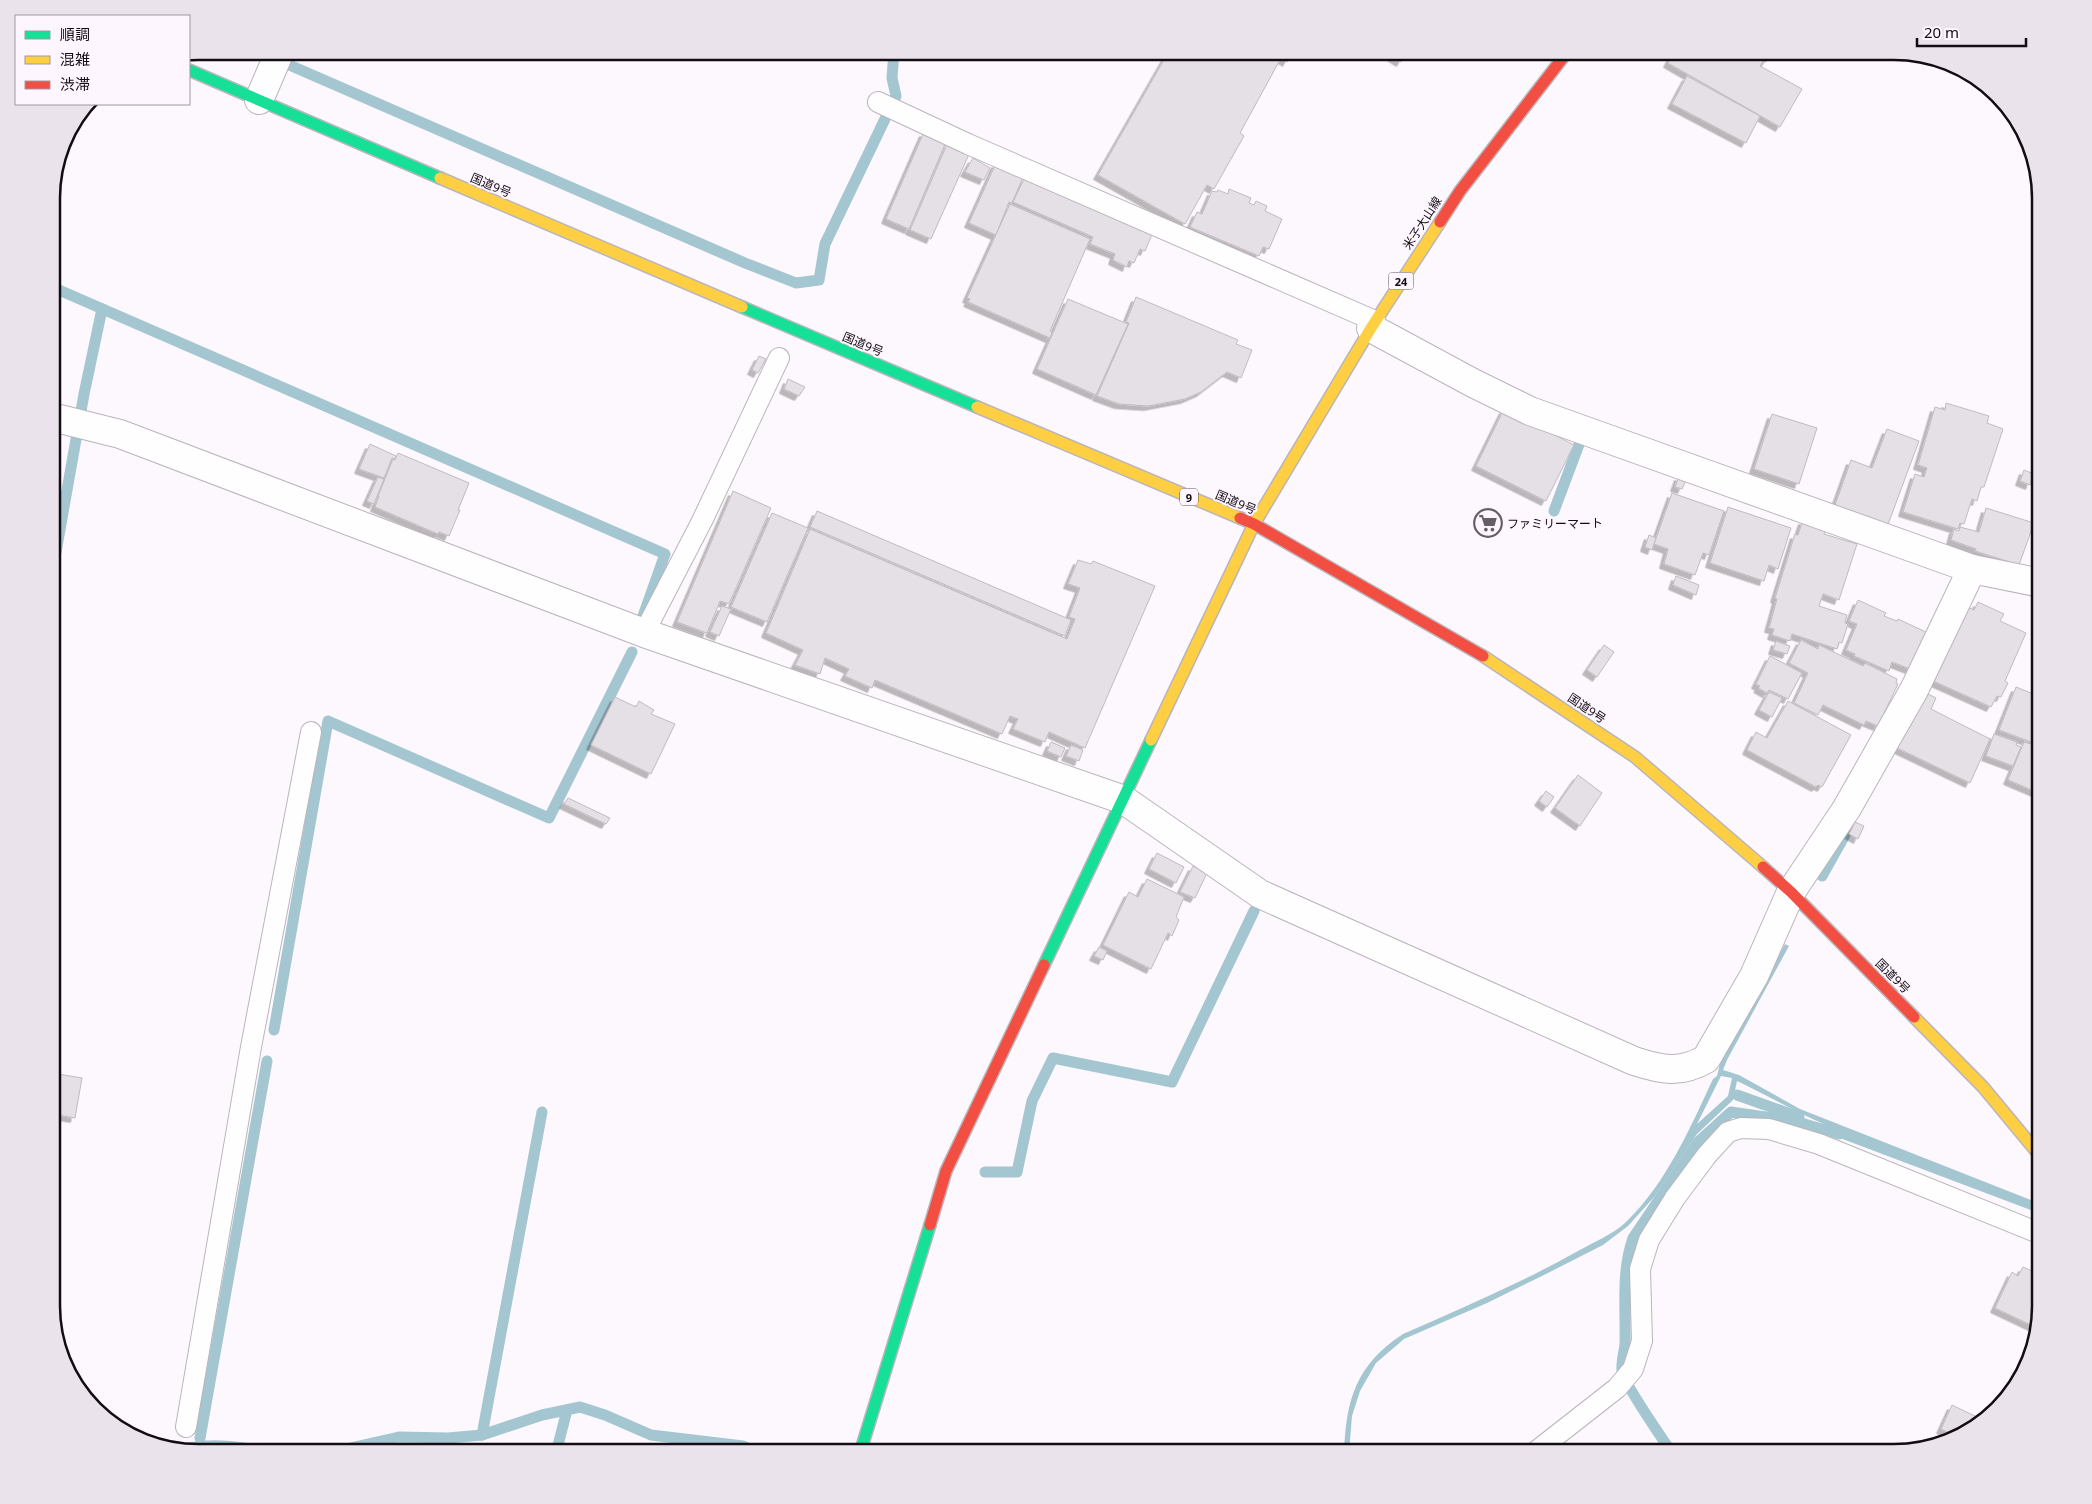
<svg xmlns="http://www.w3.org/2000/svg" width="2092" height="1504" viewBox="0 0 2092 1504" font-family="'Noto Sans','Noto Sans JP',sans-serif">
<defs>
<filter id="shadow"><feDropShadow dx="-4.5" dy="4.5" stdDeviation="0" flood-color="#0004"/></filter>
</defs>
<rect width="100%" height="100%" fill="#fdf8fd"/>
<!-- water -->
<path fill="#a3c6d1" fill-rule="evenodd" d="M1785 944 1789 946 1727 1060 1723 1070 1739 1075 1800 1109 2041 1204V1214L1824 1132 1826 1125C1795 1112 1767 1095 1737 1081L1733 1100 1697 1134 1655 1196 1628 1226 1603 1245 1544 1275 1487 1303 1404 1339 1376 1363 1360 1391 1352 1416 1349 1453H1344C1346 1399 1356 1365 1403 1334 1462 1308 1521 1283 1578 1251 1594 1242 1614 1234 1627 1221 1667 1182 1690 1128 1713 1079L1717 1076 1721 1059ZM1721 1076 1732 1078 1728 1096 1697 1124Z"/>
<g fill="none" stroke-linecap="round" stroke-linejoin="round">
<!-- stream -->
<g stroke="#a3c6d1" stroke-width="11">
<polyline points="287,64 745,263 796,283 819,280 825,244 896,96 892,78 894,51"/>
<polyline points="52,287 665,554 643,616"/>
<polyline points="1554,511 1584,431"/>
<polyline points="52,575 84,394 102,309"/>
<polyline points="1822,876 1850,826"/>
<polyline points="274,1030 328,721 549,818 632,652"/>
<polyline points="1737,1095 1799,1117"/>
<polyline points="985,1172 1017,1172 1032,1101 1053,1058 1172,1082 1254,911"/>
<polyline points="482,1435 542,1112"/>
<polyline points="200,1438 267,1061"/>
<path d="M180 1450C213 1442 242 1447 275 1453"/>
<polyline points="328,1453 399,1437 448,1438 482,1435 542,1415 580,1407 605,1415 651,1435 743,1446 759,1453"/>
<polyline points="556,1453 566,1414"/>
<path d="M1672 1453C1662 1438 1624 1384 1622 1371 1621 1363 1624 1353 1625 1344 1626 1309 1621 1272 1633 1238L1698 1142 1731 1112 1794 1121 1839 1134"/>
</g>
</g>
<!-- building -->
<g fill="#e5dfe6" stroke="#c0bac1" filter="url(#shadow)">
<polygon points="1169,51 1293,51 1287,62 1281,58 1240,133 1244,136 1214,189 1207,185 1185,224 1098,175"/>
<polygon points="1383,51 1407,51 1401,62"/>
<polygon points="1674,51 1772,51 1766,62 1763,61 1760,66 1802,89 1780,127 1668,63"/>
<polygon points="1687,76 1760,116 1746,143 1672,104"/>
<polygon points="924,132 946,142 909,229 886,219"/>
<polygon points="948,142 970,152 931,239 910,230"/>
<polygon points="973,158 990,168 984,180 965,172"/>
<polygon points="996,163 1024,175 1012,203 1009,202 996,235 969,223"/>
<polygon points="1025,177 1153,232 1145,251 1140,249 1134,263 1129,261 1127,267 1113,260 1115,254 1090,244 1093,237 1013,202"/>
<polygon points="1229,189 1251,198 1249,203 1254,205 1256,201 1267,206 1265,211 1282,219 1269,249 1263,247 1259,256 1190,227 1197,212 1202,214 1212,191 1217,192 1218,190 1228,194"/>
<polygon points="1010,204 1090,239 1050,331 1052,332 1050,338 968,302 970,299 967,298"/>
<polygon points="1136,297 1238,340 1236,344 1252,350 1241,378 1227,372 1201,392 1185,399 1148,406 1119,404 1097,396 1129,323 1126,322"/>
<polygon points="1068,299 1128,324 1096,395 1037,369"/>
<polygon points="759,356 766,359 758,373 752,370"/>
<polygon points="788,379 805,387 799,396 784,389"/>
<polygon points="1946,403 1989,416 1987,423 2003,429 1984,487 1981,487 1977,501 1972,499 1964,524 1960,523 1958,529 1903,512 1915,474 1924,477 1927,468 1918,465 1935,407 1945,410"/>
<polygon points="1504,409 1574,445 1546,501 1476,466"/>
<polygon points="1772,414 1817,428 1799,484 1754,469"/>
<polygon points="1887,429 1919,441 1887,527 1834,508 1851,460 1872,468"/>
<polygon points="370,444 396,456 395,459 392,458 384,478 359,469"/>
<polygon points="398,453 469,483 458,510 460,510 449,536 439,532 438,534 375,507 379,496 378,496 393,459 395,460"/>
<polygon points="2024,470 2034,474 2030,485 2020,481"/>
<polygon points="1679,476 1687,478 1682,489 1675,487"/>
<polygon points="378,477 384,479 374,504 367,501"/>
<polygon points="733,491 771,508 729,604 720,601 707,633 677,622"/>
<polygon points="1672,493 1724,511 1709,555 1703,553 1695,575 1664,564 1668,549 1654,544"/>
<polygon points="1728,507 1791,528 1778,569 1769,565 1764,581 1710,563"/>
<polygon points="1986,508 2034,523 2019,565 1975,551 1976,549 1951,540 1954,529 1959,531 1960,527 1979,532"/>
<polygon points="817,511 1071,620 1065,636 810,527"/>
<polygon points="772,513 808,528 767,622 731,607"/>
<polygon points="1803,520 1827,527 1824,534 1857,544 1839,600 1823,594 1819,606 1847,615 1845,623 1848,624 1842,643 1839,642 1837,649 1792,634 1790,641 1772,635 1774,629 1769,628 1777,599 1775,598 1795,534 1798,535"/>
<polygon points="810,529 1067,639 1075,619 1069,617 1080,588 1068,584 1078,560 1091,564 1093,561 1155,586 1085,748 1049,732 1045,742 1013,729 1018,719 1010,716 1002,734 875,680 872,688 845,676 849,669 825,658 820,674 795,665 803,650 766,633"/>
<polygon points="1649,535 1656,538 1652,550 1645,547"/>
<polygon points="1676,576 1699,585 1696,595 1673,585"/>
<polygon points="1858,600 1886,613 1884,616 1897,621 1898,619 1926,632 1910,669 1892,662 1889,671 1854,656 1855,654 1846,650 1857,624 1849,621"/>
<polygon points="1978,602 2004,614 2000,621 2026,633 2005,681 2008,683 2001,697 1997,696 1991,707 1931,680 1965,606 1974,610"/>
<polygon points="722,606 731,609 719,636 710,632"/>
<polygon points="1801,640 1818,649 1819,645 1863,666 1865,663 1897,679 1896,683 1898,684 1878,726 1866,721 1864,725 1823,705 1818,715 1794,703 1808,673 1789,663"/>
<polygon points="1776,641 1790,646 1787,654 1773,650"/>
<polygon points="1604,645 1614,652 1597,677 1587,670"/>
<polygon points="1770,656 1802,673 1788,699 1769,690 1767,693 1758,688 1760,686 1756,684"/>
<polygon points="2016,687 2041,697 2039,745 1999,730"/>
<polygon points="1769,692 1782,698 1772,717 1759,710"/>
<polygon points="1924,692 1936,698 1931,709 1990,739 1970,783 1895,747"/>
<polygon points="615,697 636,707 639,701 654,710 651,714 675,724 651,774 591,745"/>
<polygon points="1788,701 1851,735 1822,787 1818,785 1816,787 1747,750 1756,732 1767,738"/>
<polygon points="1994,734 2017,742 2016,745 2021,747 2013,766 1986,756"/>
<polygon points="1051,742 1065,748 1061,757 1047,751"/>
<polygon points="2024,742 2041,747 2041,794 2008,780"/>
<polygon points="1071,745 1083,750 1079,761 1066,756"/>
<polygon points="1578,775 1602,793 1580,826 1555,808"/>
<polygon points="1546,791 1554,797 1547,807 1539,801"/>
<polygon points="568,798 610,818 606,824 564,804"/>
<polygon points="1855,822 1864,826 1858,839 1849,834"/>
<polygon points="1157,853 1184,867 1176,883 1149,869"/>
<polygon points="1193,866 1207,873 1195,898 1180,892"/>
<polygon points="1147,879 1184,897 1176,917 1179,920 1172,936 1168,933 1151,969 1103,945 1129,892 1138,897"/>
<polygon points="1099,947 1107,951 1103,960 1094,956"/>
<polygon points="52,1073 82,1078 75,1118 52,1114"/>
<polygon points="2023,1267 2041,1275 2041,1306 2037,1328 1995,1308 2012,1272 2018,1276"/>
<polygon points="1952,1405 1981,1419 1959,1437 1941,1429"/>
</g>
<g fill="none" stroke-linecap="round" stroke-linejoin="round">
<defs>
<g id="lane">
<polyline points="878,102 968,144 1375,321"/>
<polyline points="644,633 702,521 779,358"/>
<polyline points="186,1427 251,1047 311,732"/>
<polyline points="1534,1453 1617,1388 1633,1369 1642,1341 1640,1269 1649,1240 1675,1198 1707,1155 1728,1132 1741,1128 1769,1129 1819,1144 2041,1234"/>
</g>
<g id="street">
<polyline points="259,100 280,51"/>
<polyline points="1371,328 1473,383 1530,411 1972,569 2041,583"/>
<path d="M52 417 120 434 644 633 1124 800 1260 894 1634 1061C1662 1070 1680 1074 1706 1059L1754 976 1791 892 1847 808 1914 690 1972 569"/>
</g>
<g id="fast">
<polyline points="189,70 440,178"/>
<polyline points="742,307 977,407"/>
<polyline points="1044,965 1151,740"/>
<polyline points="860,1453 930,1225"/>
</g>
<g id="slow">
<polyline points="440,178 742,307"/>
<polyline points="977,407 1240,518"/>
<polyline points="1254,524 1371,328 1440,222"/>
<polyline points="1483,656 1635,757 1763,867"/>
<polyline points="1151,740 1254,524"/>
<polyline points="1914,1017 1983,1087 2041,1157"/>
</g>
<g id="jam">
<polyline points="1440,222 1460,191 1568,51"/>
<polyline points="1240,518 1254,524 1483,656"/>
<polyline points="1763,867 1791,892 1914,1017"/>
<polyline points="930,1225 946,1171 1044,965"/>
</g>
</defs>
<!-- lane casing -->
<use href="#lane" stroke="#bab5bb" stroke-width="22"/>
<!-- street casing -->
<use href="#street" stroke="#bab5bb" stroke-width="30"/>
<!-- fast casing -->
<use href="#fast" stroke="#bab5bb" stroke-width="14"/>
<!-- slow casing -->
<use href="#slow" stroke="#bab5bb" stroke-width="14"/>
<!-- jam casing -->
<use href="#jam" stroke="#bab5bb" stroke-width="14"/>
<!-- lane -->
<use href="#lane" stroke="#fffeff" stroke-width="20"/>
<!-- street -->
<use href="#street" stroke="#fffeff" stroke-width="28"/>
<!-- fast -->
<use href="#fast" stroke="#16e098" stroke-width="11"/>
<!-- slow -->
<use href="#slow" stroke="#ffcf43" stroke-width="11"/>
<!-- jam -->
<use href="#jam" stroke="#f24e42" stroke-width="11"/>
</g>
<!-- icons -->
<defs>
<symbol id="supermarket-ring" viewBox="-11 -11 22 22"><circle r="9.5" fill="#fef6ff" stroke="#655f65" stroke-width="1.5"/><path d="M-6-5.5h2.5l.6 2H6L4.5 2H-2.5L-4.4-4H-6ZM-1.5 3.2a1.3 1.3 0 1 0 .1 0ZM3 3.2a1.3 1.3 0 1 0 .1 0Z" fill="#655f65"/></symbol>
</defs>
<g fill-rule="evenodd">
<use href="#supermarket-ring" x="1472" y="507" width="32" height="32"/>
</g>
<g text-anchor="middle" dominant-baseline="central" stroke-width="4" stroke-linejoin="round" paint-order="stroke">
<!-- shield labels -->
<g fill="#fef6ff" stroke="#5a525a" stroke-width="1">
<rect x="1388.5" y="272.5" width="25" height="17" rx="4"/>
<rect x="1180" y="488.5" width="18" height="17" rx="4"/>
</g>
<g font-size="11" font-weight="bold" fill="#130c13">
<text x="1401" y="281">24</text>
<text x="1189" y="497">9</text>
</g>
<!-- street labels -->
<g font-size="12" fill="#130c13" stroke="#fef6ff">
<text transform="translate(491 185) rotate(23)">国道9号</text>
<text transform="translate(1422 223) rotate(-57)">米子大山線</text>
<text transform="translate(863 344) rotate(23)">国道9号</text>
<text transform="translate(1236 502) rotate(23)">国道9号</text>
<text transform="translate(1587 708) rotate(34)">国道9号</text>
<text transform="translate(1893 976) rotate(45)">国道9号</text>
</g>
<!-- poi labels -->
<g font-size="12" fill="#130c13" stroke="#fef6ff" text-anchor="start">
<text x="1507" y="523">ファミリーマート</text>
</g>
</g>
<!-- crop -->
<path d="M0 0H2092V1504H0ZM198 60H1894A138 138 0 0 1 2032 198V1306A138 138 0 0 1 1894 1444H198A138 138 0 0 1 60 1306V198A138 138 0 0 1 198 60Z" fill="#ebe3ec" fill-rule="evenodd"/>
<path fill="none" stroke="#130c13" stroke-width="2.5" d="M198 60H1894A138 138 0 0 1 2032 198V1306A138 138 0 0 1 1894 1444H198A138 138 0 0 1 60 1306V198A138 138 0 0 1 198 60Z"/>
<!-- legend -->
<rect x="15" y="15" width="175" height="90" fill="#fef6ff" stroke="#a098a1"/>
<rect x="25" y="31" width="25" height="8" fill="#16e098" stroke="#a098a1"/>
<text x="60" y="40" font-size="15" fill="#130c13">順調</text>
<rect x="25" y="56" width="25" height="8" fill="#ffcf43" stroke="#a098a1"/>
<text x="60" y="65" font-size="15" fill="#130c13">混雑</text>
<rect x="25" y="81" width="25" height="8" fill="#f24e42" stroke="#a098a1"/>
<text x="60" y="90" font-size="15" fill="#130c13">渋滞</text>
<!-- scale -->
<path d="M1917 38v8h109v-8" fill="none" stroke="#130c13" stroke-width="2.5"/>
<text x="1924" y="38" font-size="15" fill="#130c13" stroke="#fef6ff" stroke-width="4" paint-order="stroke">20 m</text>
</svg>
